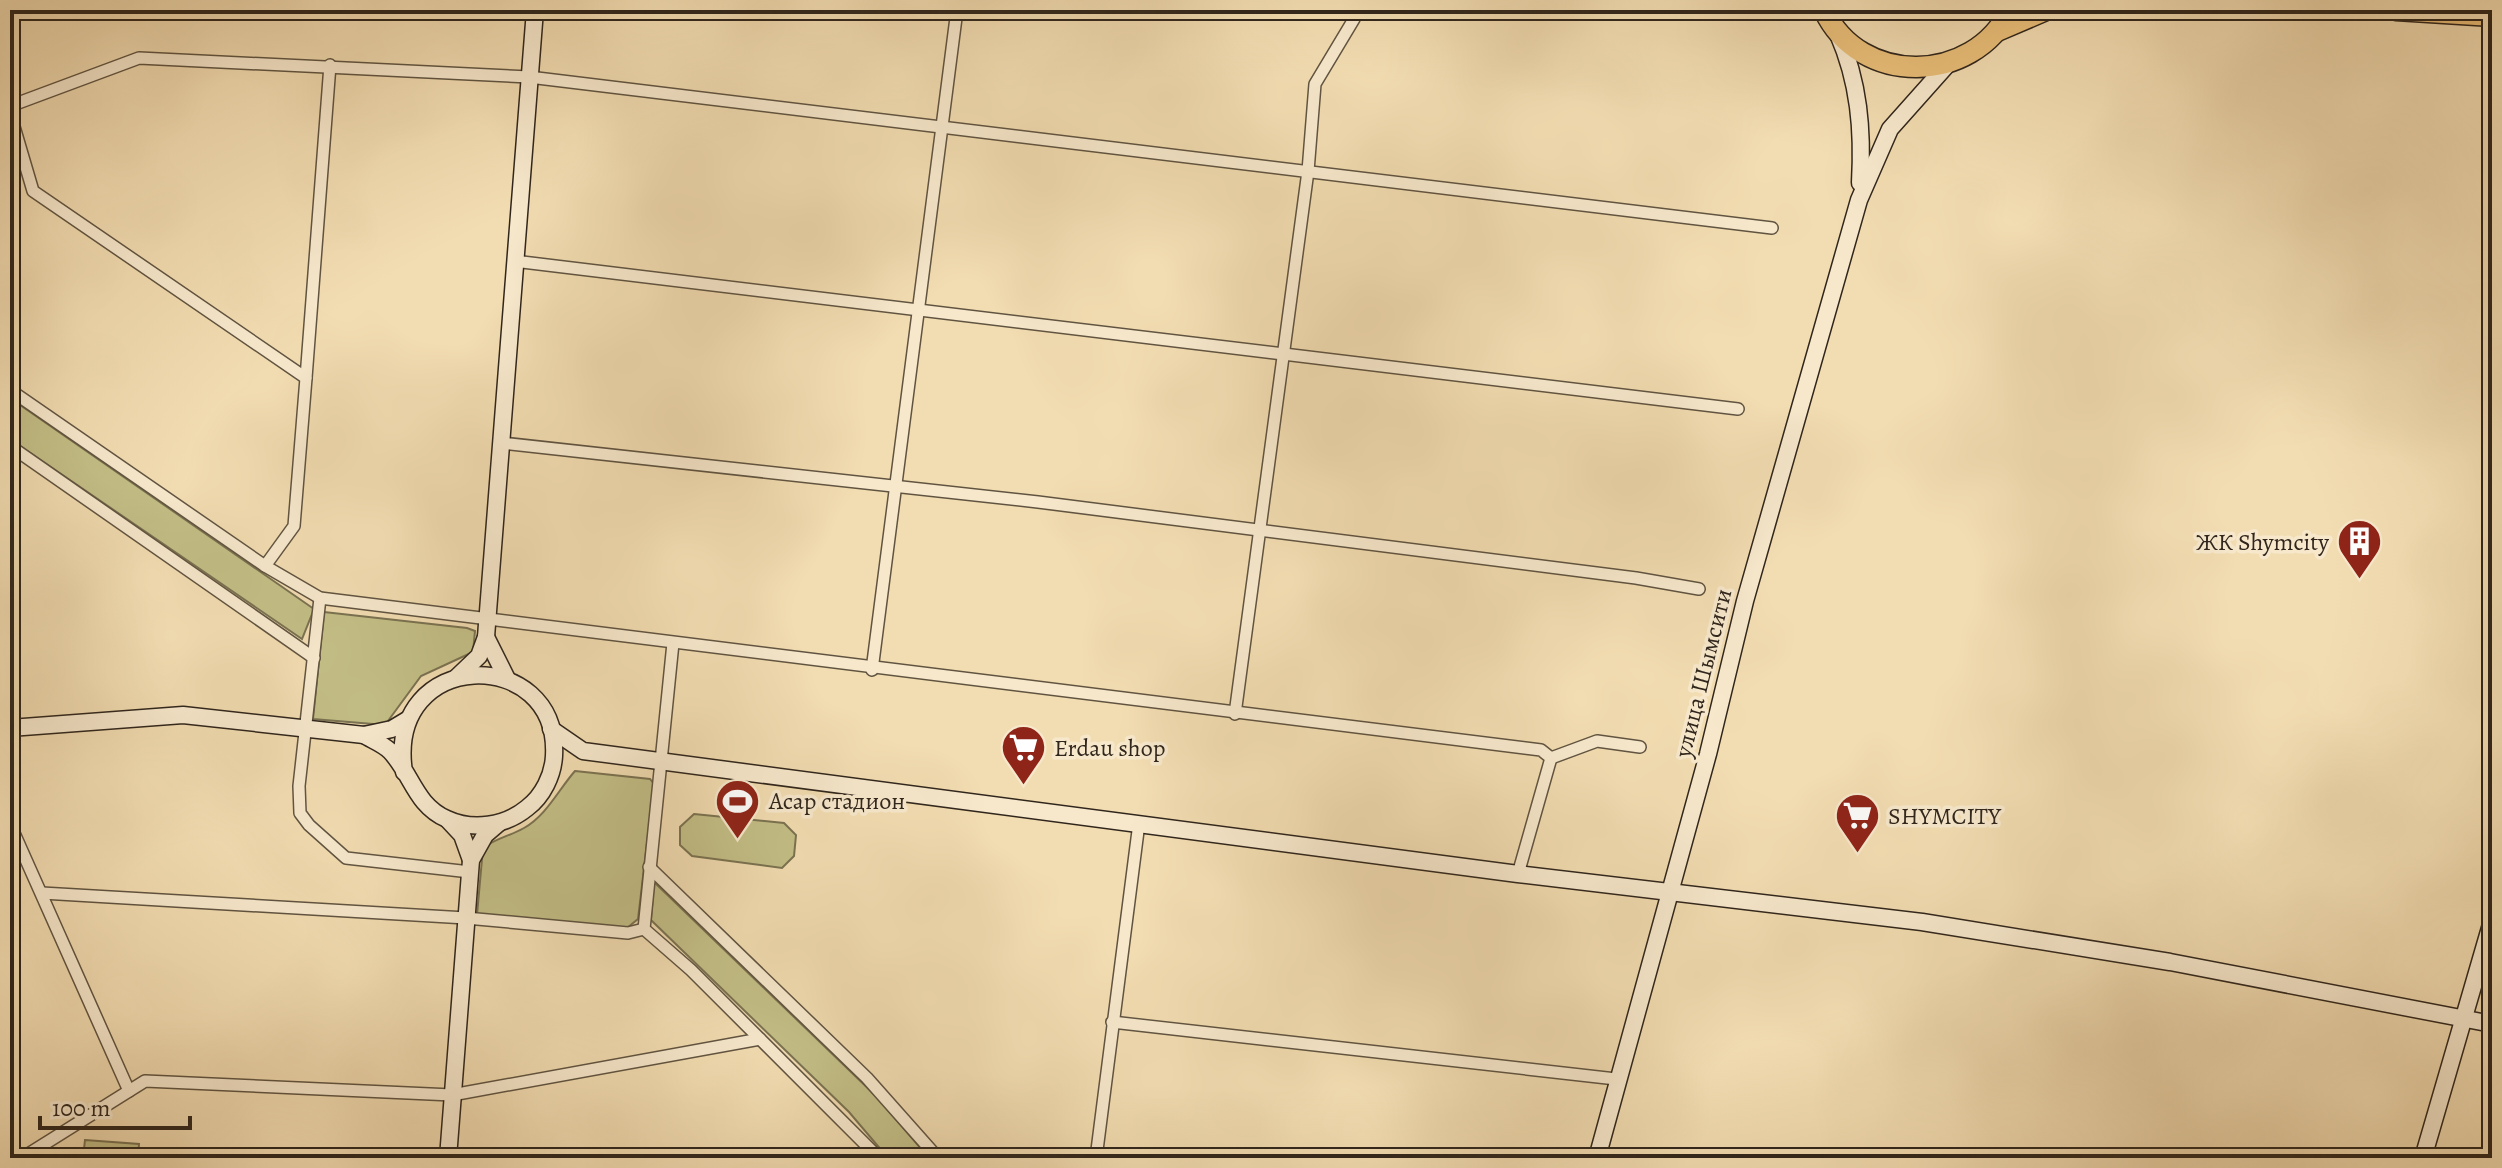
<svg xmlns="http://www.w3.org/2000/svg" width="2502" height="1168" viewBox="0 0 2502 1168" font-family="Alegreya,serif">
<rect width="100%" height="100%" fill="#f2dcb1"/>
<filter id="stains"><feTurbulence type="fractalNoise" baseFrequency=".0025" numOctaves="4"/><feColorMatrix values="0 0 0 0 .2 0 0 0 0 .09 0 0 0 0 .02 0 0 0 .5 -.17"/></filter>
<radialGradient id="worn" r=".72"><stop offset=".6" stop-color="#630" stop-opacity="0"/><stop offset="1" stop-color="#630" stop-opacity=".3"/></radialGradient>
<!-- green -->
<g fill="#c3be86" stroke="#7a7251" stroke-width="2">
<polygon points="10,398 314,609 302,639 10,439"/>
<polygon points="324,612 467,628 475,631 473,652 421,676 385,725 313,719"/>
<path d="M575 771 650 779 654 784 638 919 627 928 477 915 483 848C496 838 510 836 524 828 546 816 559 789 575 771Z"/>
<polygon points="694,814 784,823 796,835 794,856 782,868 692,856 680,845 680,827"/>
<polygon points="654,882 877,1097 929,1158 888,1158 849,1112 651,920"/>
<polygon points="85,1140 139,1144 138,1158 83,1158"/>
</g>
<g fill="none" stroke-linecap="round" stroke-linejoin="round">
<defs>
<g id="street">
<polyline points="10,106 139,58 529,77 1772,228"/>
<polyline points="10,113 33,191 306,378 294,526 265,566"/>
<polyline points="514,261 1738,409"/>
<polyline points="306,378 330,65"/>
<polyline points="10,390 265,566 320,598 1541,750 1551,758 1518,874"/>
<polyline points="502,443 1038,502 1636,578 1699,589"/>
<polyline points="10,446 314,658"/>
<polyline points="320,598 299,786 300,813 309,825 346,858 470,872"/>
<polyline points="673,643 644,929 691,970 879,1158"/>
<polyline points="872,670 957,10"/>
<polyline points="1235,714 1308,171 1315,84 1354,19 1356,10"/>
<polyline points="1551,758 1597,741 1640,747"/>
<polyline points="10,824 129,1091"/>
<polyline points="649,867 867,1078 938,1158"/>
<polyline points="42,893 466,918 628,933 644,929"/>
<polyline points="1112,1022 1616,1079"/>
<polyline points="22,1158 145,1081 452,1095 760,1039"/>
<polyline points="1096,1158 1139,823"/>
</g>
<g id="secondary">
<path d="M1838 34C1859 82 1863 130 1860 183"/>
<polyline points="486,637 507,679"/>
<polyline points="457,677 479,656 486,637 535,10"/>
<polyline points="10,728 183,715 364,735 392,729 407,720"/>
<polyline points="551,729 583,751 1518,874 1922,922 2170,962 2492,1024"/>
<path d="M364 735C372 740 383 744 390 751 412 774 415 805 447 819 473 831 505 826 527 808 543 796 553 775 554 756 560 645 385 647 404 772"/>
<polyline points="448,820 462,835 471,860"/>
<polyline points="448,1158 471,860 485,835 499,823"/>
<polyline points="1597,1158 1708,754 1745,601 1859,200 1890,129 1947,65"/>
<polyline points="2423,1158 2492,921"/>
</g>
<g id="highway">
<path d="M1824 10C1860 87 1973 85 2010 10"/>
<polyline points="2396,10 2492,16"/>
<polyline points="1997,31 2046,10"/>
</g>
</defs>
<!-- street casing -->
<use href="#street" stroke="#605441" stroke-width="14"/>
<!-- secondary casing -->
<use href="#secondary" stroke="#30261c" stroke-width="19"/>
<!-- highway casing -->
<use href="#highway" stroke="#30261c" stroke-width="23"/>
<!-- street -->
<use href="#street" stroke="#f7e8cc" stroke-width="11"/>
<!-- secondary -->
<use href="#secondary" stroke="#f7e8cc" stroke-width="16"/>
<!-- highway -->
<use href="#highway" stroke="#e9be78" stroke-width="20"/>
</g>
<!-- icons -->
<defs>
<symbol id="building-pin" viewBox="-11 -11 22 30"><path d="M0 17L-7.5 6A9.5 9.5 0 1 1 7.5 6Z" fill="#8f2418" stroke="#f7e8cc"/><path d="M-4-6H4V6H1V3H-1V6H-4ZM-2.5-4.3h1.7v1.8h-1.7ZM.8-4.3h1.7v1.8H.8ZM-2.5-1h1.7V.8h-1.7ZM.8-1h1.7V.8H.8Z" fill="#fff"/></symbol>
<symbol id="supermarket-pin" viewBox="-11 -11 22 30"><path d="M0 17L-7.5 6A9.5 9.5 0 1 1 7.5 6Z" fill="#8f2418" stroke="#f7e8cc"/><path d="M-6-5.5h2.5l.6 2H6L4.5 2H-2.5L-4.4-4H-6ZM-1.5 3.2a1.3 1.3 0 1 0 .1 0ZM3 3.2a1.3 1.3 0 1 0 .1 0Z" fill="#fff"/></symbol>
<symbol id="stadium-pin" viewBox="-11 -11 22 30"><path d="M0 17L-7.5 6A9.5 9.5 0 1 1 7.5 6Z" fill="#8f2418" stroke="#f7e8cc"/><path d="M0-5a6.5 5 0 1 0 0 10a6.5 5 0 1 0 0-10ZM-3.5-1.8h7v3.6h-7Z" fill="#fff"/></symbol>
</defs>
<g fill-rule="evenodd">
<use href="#building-pin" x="2334" y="516" width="51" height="69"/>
<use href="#supermarket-pin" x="998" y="722" width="51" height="69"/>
<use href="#stadium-pin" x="712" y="776" width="51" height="69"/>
<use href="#supermarket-pin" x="1832" y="790" width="51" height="69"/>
</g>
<g text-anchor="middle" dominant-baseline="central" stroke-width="7" stroke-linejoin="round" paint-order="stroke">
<!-- poi labels -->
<g font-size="24" fill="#30261c" stroke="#f7e8cc" text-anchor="start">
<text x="2329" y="542" text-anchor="end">ЖК Shymcity</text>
<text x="1054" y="748">Erdau shop</text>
<text x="769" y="801">Асар стадион</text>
<text x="1888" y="816">SHYMCITY</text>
</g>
<!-- street labels -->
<g font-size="24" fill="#30261c" stroke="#f7e8cc">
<text transform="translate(1703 673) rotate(-76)">улица Шымсити</text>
</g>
</g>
<!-- margin -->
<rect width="2502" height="1168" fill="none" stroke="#f2dcb1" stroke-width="40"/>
<rect x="12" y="12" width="2478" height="1144" fill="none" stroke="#30261c" stroke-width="4"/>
<rect x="20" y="20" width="2462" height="1128" fill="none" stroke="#30261c" stroke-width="2"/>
<!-- scale -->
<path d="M40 1116v12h150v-12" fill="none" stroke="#30261c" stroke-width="4"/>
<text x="52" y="1116" font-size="24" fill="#30261c" stroke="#f7e8cc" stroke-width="6" paint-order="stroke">100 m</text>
<rect width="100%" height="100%" filter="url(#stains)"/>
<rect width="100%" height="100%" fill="url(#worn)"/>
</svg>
